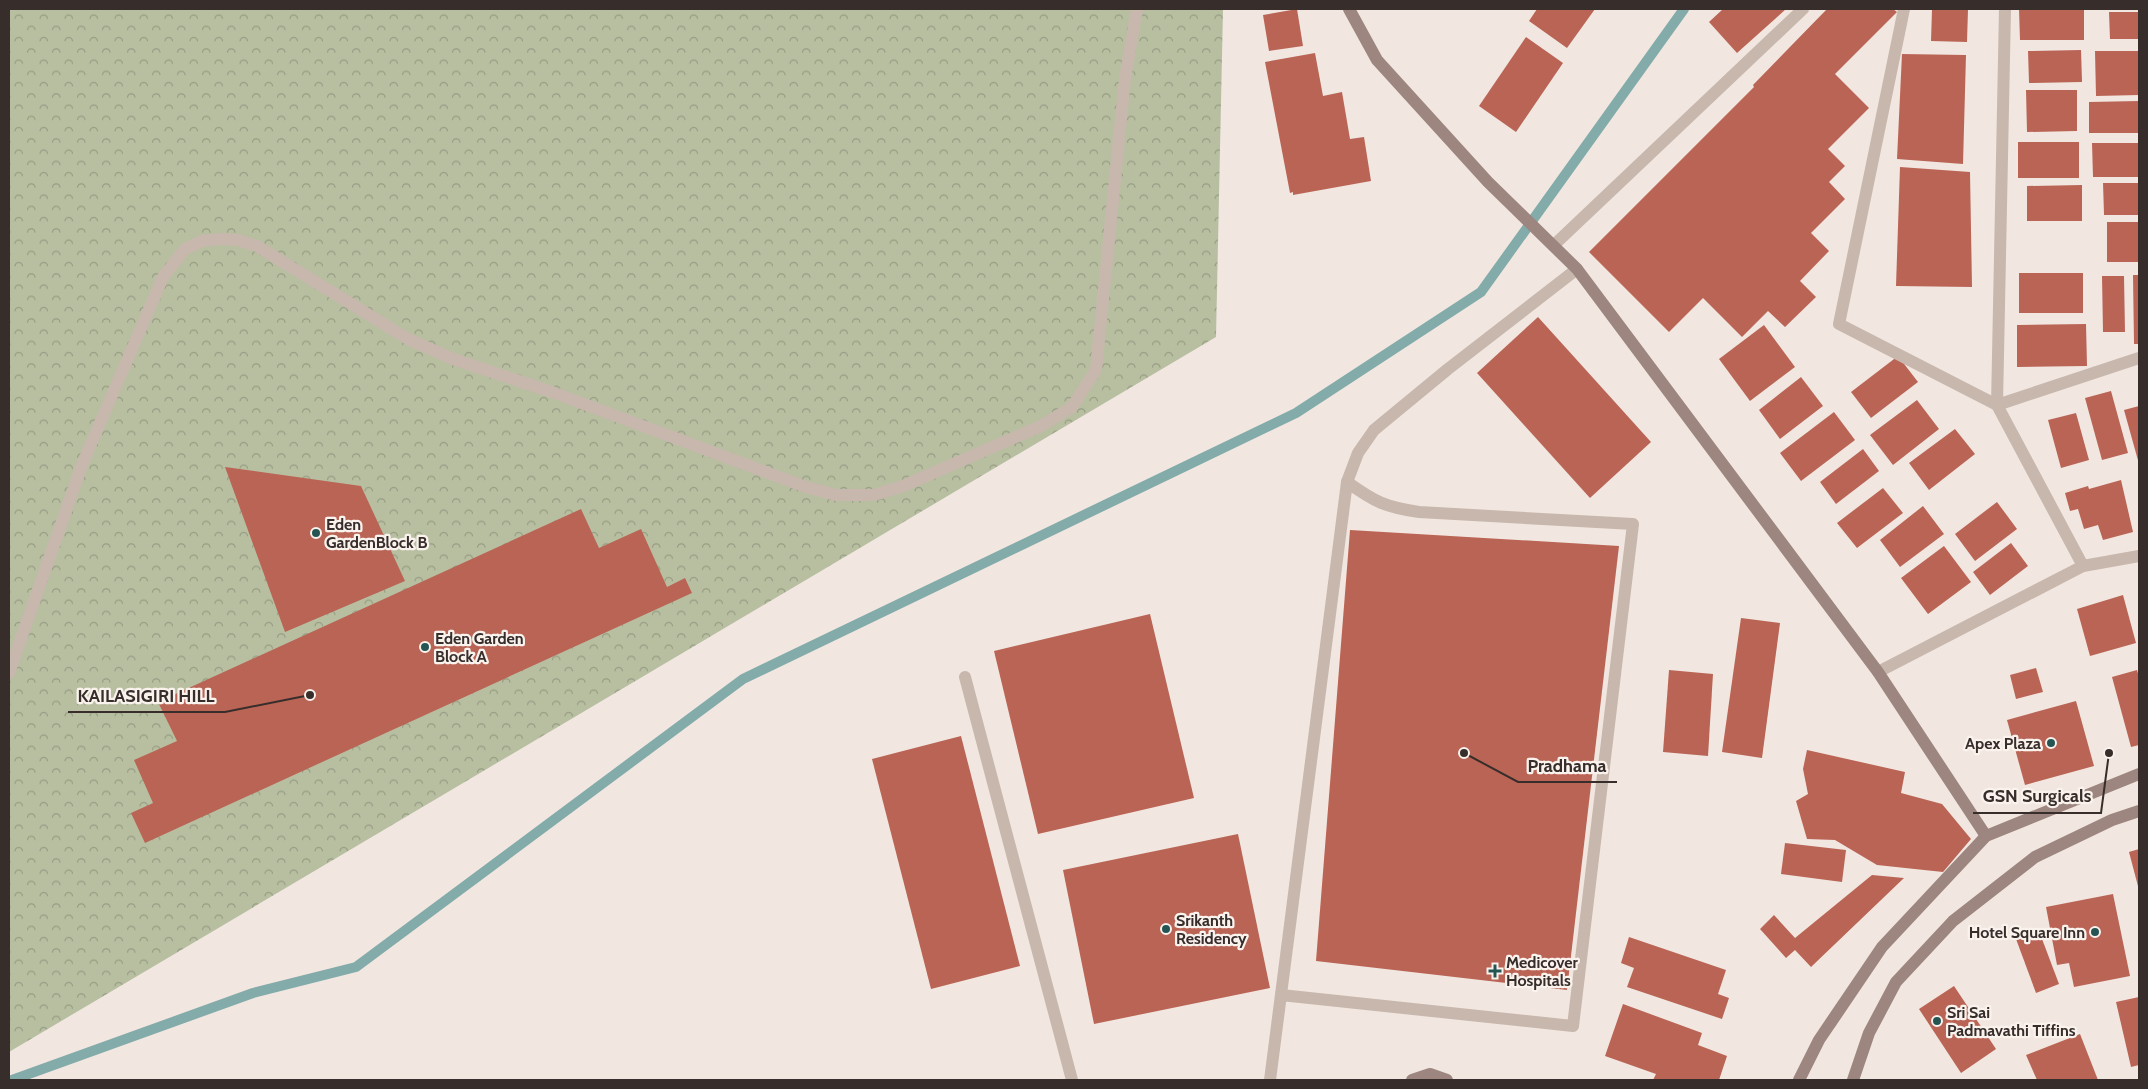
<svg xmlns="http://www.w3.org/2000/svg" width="2148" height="1089" viewBox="0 0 2148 1089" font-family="Cabin,sans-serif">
<defs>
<pattern id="forest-crowns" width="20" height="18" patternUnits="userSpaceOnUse" patternTransform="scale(1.25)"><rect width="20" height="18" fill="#b8bfa1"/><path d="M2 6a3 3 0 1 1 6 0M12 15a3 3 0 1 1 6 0" fill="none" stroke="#969c83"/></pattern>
</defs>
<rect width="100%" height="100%" fill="#f1e7e0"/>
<!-- forest -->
<polygon fill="url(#forest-crowns)" points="9,9 1223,9 1216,337 9,1052"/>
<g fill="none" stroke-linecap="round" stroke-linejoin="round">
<!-- stream -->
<polyline stroke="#82aba9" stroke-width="10" points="12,1080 253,993 356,967 743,679 1296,413 1481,292 1684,9"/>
</g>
<!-- building -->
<g fill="#ba6455">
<polygon points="1297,9 1303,46 1269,51 1263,15"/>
<polygon points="1537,9 1595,9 1567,48 1529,21"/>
<polygon points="1723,9 1786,9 1737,53 1709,22"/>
<polygon points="1827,9 1893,9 1897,12 1835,74 1869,108 1828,149 1845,166 1829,182 1845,199 1811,233 1829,251 1800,281 1816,297 1785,327 1768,311 1742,337 1703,298 1669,332 1589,252 1754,87 1753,85"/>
<polygon points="1932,9 1968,9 1967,42 1931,41"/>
<polygon points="2019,9 2084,9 2084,40 2020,40"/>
<polygon points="2109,12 2139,12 2139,39 2110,39"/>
<polygon points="1526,37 1563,63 1516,132 1479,106"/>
<polygon points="2081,50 2082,82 2029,83 2028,51"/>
<polygon points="2095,51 2139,51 2139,95 2096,96"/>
<polygon points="1315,53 1323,96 1342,92 1350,139 1364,137 1371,181 1293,195 1293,192 1290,193 1265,62"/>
<polygon points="1902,54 1966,55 1963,164 1897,159"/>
<polygon points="2026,90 2077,90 2077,131 2027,132"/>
<polygon points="2139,101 2139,133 2089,133 2089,102"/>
<rect x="2018" y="142" width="61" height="36"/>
<polygon points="2092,143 2139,143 2139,177 2093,177"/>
<polygon points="1900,167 1970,172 1972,287 1896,286"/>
<polygon points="2103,183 2139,183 2139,215 2104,215"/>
<polygon points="2082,185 2082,221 2027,221 2027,186"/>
<rect x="2107" y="222" width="32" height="40"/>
<rect x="2019" y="273" width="64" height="40"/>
<polygon points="2133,275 2139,275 2139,344 2134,344"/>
<polygon points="2102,276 2124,276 2125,332 2103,332"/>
<polygon points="1538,317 1651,442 1590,498 1477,373"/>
<polygon points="2086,324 2087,366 2017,367 2017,325"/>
<polygon points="1764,325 1795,367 1750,401 1719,359"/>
<polygon points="1898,356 1918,382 1871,418 1851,392"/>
<polygon points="1801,377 1823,406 1780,439 1759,410"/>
<polygon points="2111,391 2128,453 2102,460 2085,398"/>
<polygon points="1917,400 1939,429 1893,465 1870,435"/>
<polygon points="2139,406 2139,464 2124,410"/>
<polygon points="1834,412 1855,440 1801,481 1780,453"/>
<polygon points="2076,413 2089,460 2061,468 2048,420"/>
<polygon points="1955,429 1975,454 1929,490 1909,463"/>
<polygon points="1863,449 1879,471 1836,504 1820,482"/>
<polygon points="225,467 361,486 405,581 285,632"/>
<polygon points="2121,480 2133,532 2103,540 2098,525 2084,529 2078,509 2070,511 2065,493 2088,486 2089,489"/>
<polygon points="1883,488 1903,513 1857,548 1837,523"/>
<polygon points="1997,502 2017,529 1975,561 1955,534"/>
<polygon points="1923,506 1944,534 1900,567 1880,540"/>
<polygon points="581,509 599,548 641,529 667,587 685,578 692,593 145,843 131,813 153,803 134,760 177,741 158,702"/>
<polygon points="1350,530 1619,546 1567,990 1316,961"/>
<polygon points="2011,543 2028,566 1990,595 1973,572"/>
<polygon points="1944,546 1971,582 1928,614 1901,578"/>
<polygon points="2123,595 2136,643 2090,656 2077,609"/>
<polygon points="1150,614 1194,798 1038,834 994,651"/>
<polygon points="1741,618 1780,623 1762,758 1722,752"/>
<polygon points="2036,668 2043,692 2016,699 2010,675"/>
<polygon points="1669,670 1713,674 1708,756 1663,752"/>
<polygon points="2137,670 2139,677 2139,745 2131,747 2112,677"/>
<polygon points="2076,701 2094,766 2025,785 2007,720"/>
<polygon points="961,736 1020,966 931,989 872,759"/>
<polygon points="1807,750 1905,772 1901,793 1942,804 1971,839 1943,872 1877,865 1835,840 1807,839 1796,801 1808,794 1803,769"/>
<polygon points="1238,834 1270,988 1094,1024 1063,870"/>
<polygon points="1785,843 1846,850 1842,882 1781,874"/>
<polygon points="2139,849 2139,890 2129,852"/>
<polygon points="1872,875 1904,878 1811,967 1795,950 1786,958 1760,929 1774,915 1795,938"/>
<polygon points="2113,894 2130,976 2074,987 2069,963 2057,965 2046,907"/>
<polygon points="2039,931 2059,984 2036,993 2016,939"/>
<polygon points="1629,937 1726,970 1718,994 1729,998 1722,1019 1627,987 1634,968 1621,963"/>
<polygon points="1954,986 1996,1049 1961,1073 1919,1009"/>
<polygon points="2139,997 2139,1065 2131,1067 2116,1002"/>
<polygon points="1623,1004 1702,1033 1698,1045 1727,1056 1719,1080 1653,1080 1656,1074 1605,1056"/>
<polygon points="2080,1034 2098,1080 2037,1080 2026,1055"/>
</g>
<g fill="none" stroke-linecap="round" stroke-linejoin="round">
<!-- street -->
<g stroke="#c8b7ad" stroke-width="12">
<polyline points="1904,9 1839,324 1997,405 2139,358"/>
<polyline points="2005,9 1997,405 2083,566"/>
<polyline points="1554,245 1803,9"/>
<polyline points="1347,482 1358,453 1374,430 1448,369 1577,269"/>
<polyline points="1878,672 2083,566 2139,556"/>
<polyline points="9,673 82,465 163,277 185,249 202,241 219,239 238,240 257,246 408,339 453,359 552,392 806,487 836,495 874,495 903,486 1041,426 1072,407 1096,370 1125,79 1137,9"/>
<polyline points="965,677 1072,1080"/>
<path d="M1270 1080 1347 482C1375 502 1385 507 1419 512L1633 524 1573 1026 1281 995"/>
</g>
<!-- secondary -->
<g stroke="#9c867f" stroke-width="12">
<polyline points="1349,9 1377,60 1488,182 1577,269 1878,672 1986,836"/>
<polyline points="1412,1080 1430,1074 1447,1080"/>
<polyline points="1799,1080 1819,1040 1882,947 1986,836 2139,774"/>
<polyline points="1853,1080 1869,1033 1896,982 1953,921 2035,857 2112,820 2139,811"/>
</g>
</g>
<!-- markers -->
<g fill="#245553" stroke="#f9f2ed" stroke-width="2">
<circle cx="316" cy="533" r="5"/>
<circle cx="425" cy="647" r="5"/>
<circle cx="2051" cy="743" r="5"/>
<circle cx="1166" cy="929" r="5"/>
<circle cx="2095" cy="932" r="5"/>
<path d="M1492.5 963.5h5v5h5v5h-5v5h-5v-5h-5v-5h5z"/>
<circle cx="1937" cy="1021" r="5"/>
</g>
<g text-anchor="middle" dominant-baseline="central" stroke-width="4.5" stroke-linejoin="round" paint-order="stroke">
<!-- poi labels -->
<g font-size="16" font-weight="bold" fill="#372e2b" stroke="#f9f2ed" text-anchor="start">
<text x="326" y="524">Eden<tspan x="326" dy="18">GardenBlock B</tspan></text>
<text x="435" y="638">Eden Garden<tspan x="435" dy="18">Block A</tspan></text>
<text x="2041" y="743" text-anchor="end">Apex Plaza</text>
<text x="1176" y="920">Srikanth<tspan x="1176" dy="18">Residency</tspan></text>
<text x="2085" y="932" text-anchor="end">Hotel Square Inn</text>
<text x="1506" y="962">Medicover<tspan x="1506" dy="18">Hospitals</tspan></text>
<text x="1947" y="1012">Sri Sai<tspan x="1947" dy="18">Padmavathi Tiffins</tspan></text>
</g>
</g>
<!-- callouts -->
<path fill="none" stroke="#372e2b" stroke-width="2" d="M310 695L225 712H68M1464 753L1518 782H1617M2109 753L2101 813H1973"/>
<g fill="#372e2b" stroke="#f9f2ed" stroke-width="2">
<circle cx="310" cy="695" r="5"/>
<circle cx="1464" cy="753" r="5"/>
<circle cx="2109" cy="753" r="5"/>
</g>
<g font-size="18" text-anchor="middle" font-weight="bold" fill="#372e2b" stroke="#f9f2ed" stroke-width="4.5" stroke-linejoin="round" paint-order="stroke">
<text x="146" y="702">KAILASIGIRI HILL</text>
<text x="1567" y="772">Pradhama</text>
<text x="2037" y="802">GSN Surgicals</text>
</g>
<!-- border -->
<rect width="2148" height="1089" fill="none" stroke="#372e2b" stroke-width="20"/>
</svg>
